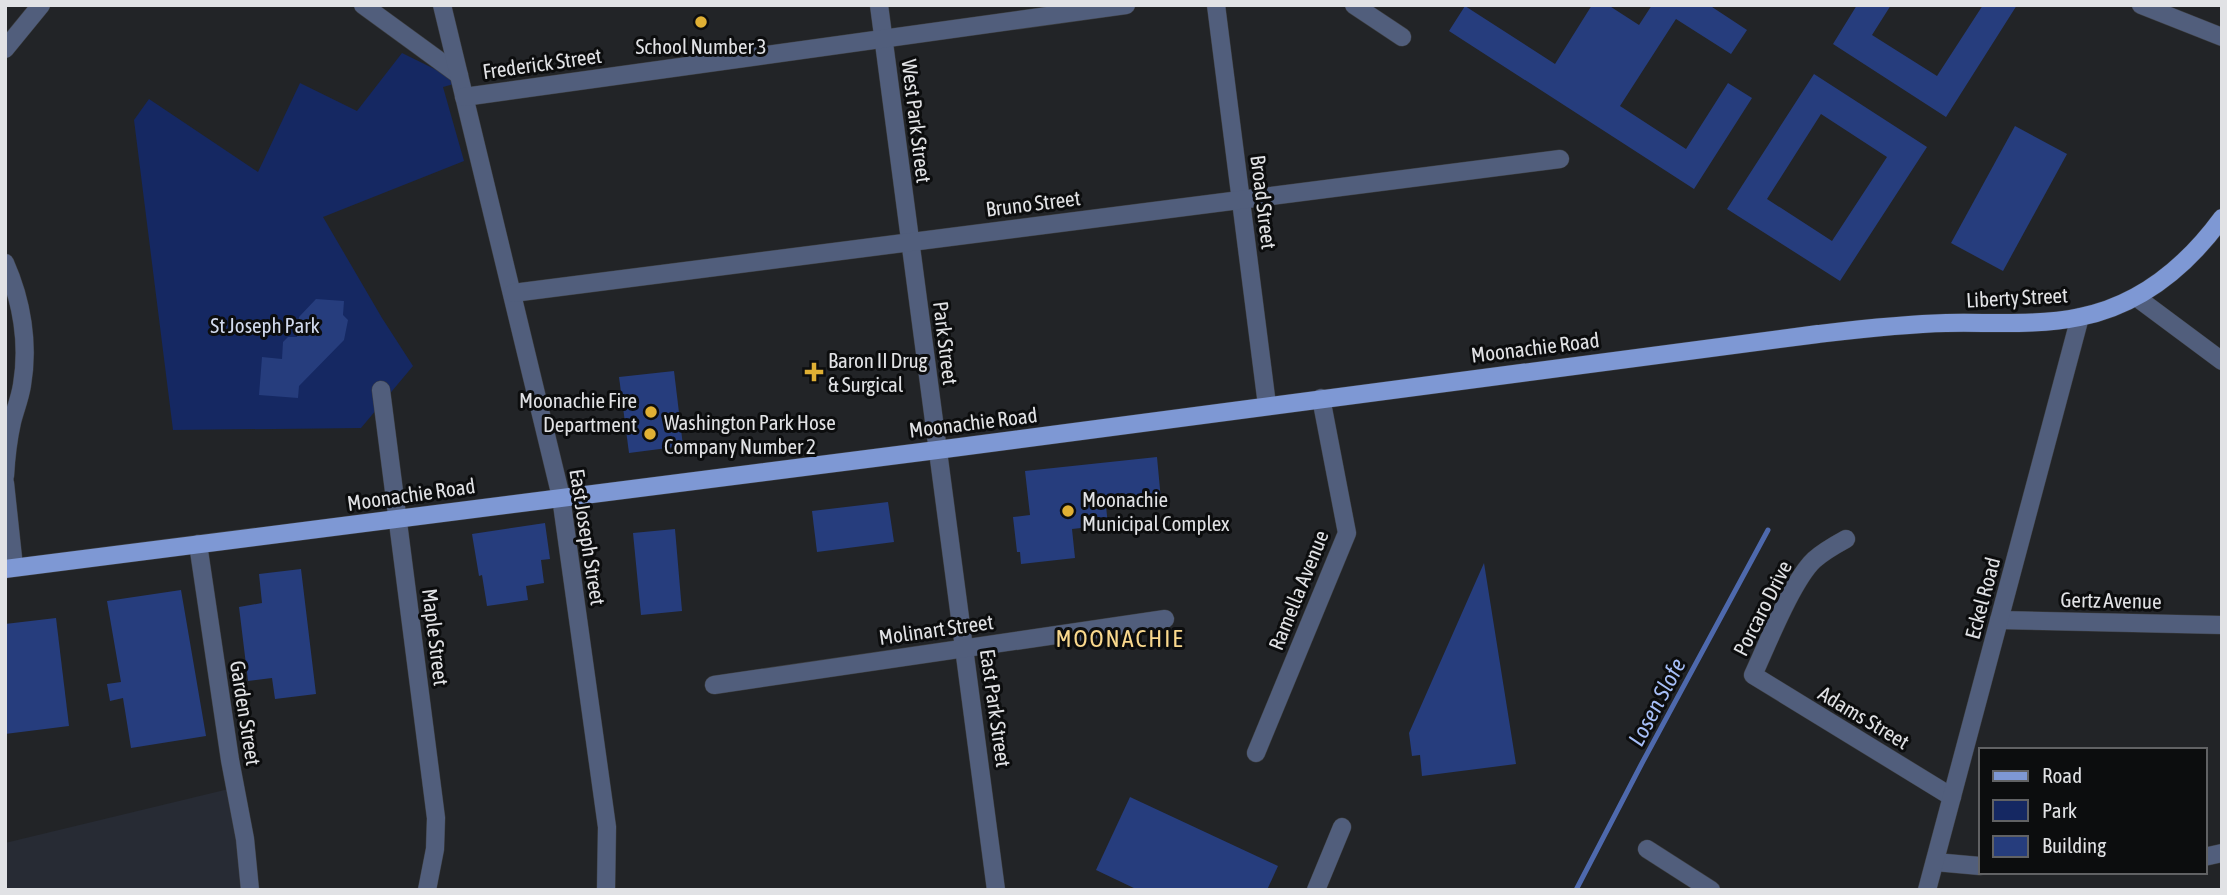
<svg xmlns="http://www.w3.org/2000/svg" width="2227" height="895" viewBox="0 0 2227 895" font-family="'Asap Condensed',sans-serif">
<rect width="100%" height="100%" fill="#222427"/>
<!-- built -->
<polygon fill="#272b34" points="237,787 246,890 5,890 5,843"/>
<!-- green -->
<polygon fill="#152862" points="402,53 461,82 443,87 464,161 323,217 382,318 413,366 361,428 173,430 134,120 149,99 258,172 300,83 357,111"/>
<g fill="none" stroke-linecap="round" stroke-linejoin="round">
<!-- stream -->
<polyline stroke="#4e69ad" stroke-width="5" points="1576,890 1641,765 1768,530"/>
</g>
<!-- building -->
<g fill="#263d7d" fill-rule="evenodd">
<polygon points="1592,5 1608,5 1639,25 1652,5 1709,5 1747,30 1731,54 1676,19 1620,106 1686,149 1728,83 1752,98 1694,189 1449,31 1465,6 1555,64"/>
<polygon points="1857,5 1891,5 1872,35 1937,76 1983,5 2017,5 1946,117 1833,44"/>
<path d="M1814 74 1927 147 1840 281 1727 209ZM1821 114 1887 157 1832 241 1767 199Z"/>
<polygon points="2015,126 2067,154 2003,271 1951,243"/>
<polygon points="316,299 344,301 343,315 348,320 344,340 299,386 298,398 259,395 262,357 282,359 283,342 288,337 297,337 299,317"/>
<polygon points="674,371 683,446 629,453 619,377"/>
<polygon points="1157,457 1161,500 1106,506 1108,525 1072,529 1075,558 1021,564 1020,552 1017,552 1013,517 1030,515 1025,471"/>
<polygon points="888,502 894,542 817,552 812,511"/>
<polygon points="545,523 550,559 541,560 544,583 526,586 528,600 487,606 482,575 479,576 472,534"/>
<polygon points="675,529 682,611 641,615 633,533"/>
<polygon points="1484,563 1516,764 1422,776 1420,755 1412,756 1409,733"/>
<polygon points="301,569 316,694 275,699 272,678 248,681 239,607 262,603 259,574"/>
<polygon points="181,590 206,736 131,748 123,698 110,701 107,684 121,682 107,601"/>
<polygon points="56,618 69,726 5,734 5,624"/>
<polygon points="1130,797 1278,866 1267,890 1138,890 1096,870"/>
</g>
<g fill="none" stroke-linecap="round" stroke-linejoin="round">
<defs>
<g id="minor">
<polyline points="363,5 459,75"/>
<polyline points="442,5 561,497 607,827 606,890"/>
<polyline points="879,5 996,890"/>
<polyline points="1216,5 1267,405"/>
<polyline points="1354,5 1402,37"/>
<polyline points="2141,5 2222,37"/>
<polyline points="5,49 41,5"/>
<polyline points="464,97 1126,5"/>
<path d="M5 263C22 301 29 344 22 385 20 398 15 410 12 422 8 440 6 458 5 476"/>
<polyline points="513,293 1560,159"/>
<polyline points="2136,297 2222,361"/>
<polyline points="381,390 436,818 435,849 427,890"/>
<polyline points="5,483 14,567"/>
<path d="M1846 539C1835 545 1824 551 1814 560 1792 581 1767 645 1753 675L1952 797"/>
<polyline points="198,544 230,760 245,839 250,890"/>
<polyline points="1999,620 2222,625"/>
<polyline points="714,685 1165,619"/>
<polyline points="1256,753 1347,533 1321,398"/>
<polyline points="1647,849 1711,890"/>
<polyline points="2204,857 2222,853"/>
<polyline points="1935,862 1980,866"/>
<polyline points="1316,890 1342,827"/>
<polyline points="1927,890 2080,317"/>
</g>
<path id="major" d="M5 569 937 450 1818 334C1861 329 1903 324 1946 323 1990 322 2037 326 2080 317 2140 305 2186 267 2222 218"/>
</defs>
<!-- minor casing -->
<use href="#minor" stroke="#3d3f42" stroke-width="19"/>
<!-- major casing -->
<use href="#major" stroke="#3d3f42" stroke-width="19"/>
<!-- minor -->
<use href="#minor" stroke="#515e7c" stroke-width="18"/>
<!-- major -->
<use href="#major" stroke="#7e98d4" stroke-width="18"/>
</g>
<!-- markers -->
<g fill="#e0b034" stroke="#0c0d0e" stroke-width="2.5">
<circle cx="701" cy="22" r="7"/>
<path d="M810.5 361.5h7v7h7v7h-7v7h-7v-7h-7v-7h7z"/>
<circle cx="651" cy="412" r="7"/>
<circle cx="650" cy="434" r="7"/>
<circle cx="1068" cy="511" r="7"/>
</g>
<g text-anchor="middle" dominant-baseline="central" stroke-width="6" stroke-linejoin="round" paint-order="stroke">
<!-- poi labels -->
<g font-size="21" fill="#e1e2e5" stroke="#0c0d0e" text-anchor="start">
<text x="701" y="46" text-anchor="middle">School Number 3</text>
<text x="828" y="360">Baron II Drug<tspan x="828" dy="24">&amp; Surgical</tspan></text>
<text x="637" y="400" text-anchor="end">Moonachie Fire<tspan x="637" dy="24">Department</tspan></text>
<text x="664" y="422">Washington Park Hose<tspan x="664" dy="24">Company Number 2</tspan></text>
<text x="1082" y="499">Moonachie<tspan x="1082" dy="24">Municipal Complex</tspan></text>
</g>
<!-- street labels -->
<g font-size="21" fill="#e1e2e5" stroke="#0c0d0e">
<text transform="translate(542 63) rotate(-8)">Frederick Street</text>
<text transform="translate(917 121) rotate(83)">West Park Street</text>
<text transform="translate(1264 202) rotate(83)">Broad Street</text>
<text transform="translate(1033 203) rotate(-7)">Bruno Street</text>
<text transform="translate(2017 297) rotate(-3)">Liberty Street</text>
<text transform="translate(946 343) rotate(83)">Park Street</text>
<text transform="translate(1535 347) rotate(-7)">Moonachie Road</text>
<text transform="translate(973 422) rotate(-7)">Moonachie Road</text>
<text transform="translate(411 494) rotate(-8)">Moonachie Road</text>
<text transform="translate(588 537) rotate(81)">East Joseph Street</text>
<text transform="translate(1298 590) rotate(-68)">Ramella Avenue</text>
<text transform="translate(1982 598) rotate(-75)">Eckel Road</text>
<text transform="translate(2111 600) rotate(1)">Gertz Avenue</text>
<text transform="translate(1762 608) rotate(-63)">Porcaro Drive</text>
<text transform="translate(936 629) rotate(-8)">Molinart Street</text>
<text transform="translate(436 637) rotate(83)">Maple Street</text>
<text transform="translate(996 708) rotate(82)">East Park Street</text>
<text transform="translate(246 713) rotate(81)">Garden Street</text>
<text transform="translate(1864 717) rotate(31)">Adams Street</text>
</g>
<!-- park labels -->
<g font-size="21" fill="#d2daee" stroke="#0c0d0e">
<text x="265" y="325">St Joseph Park</text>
</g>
<!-- water labels -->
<g font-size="23" font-style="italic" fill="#a6bef7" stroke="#0c0d0e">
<text transform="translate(1657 702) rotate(-62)">Losen Slofe</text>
</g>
<!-- quarter labels -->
<g font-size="24" letter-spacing="2" fill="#f9d88d" stroke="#0c0d0e">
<text x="1120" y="638">MOONACHIE</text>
</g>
</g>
<!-- border -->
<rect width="2227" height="895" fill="none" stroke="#e1e2e5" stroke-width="14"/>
<!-- legend -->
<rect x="1979" y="748" width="228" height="126" fill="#0c0d0e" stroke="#616264" stroke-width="2"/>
<rect x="1993" y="771" width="35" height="10" fill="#7e98d4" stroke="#616264" stroke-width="2"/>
<text x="2042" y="783" font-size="21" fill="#e1e2e5">Road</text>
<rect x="1993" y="800" width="35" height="21" fill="#152862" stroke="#616264" stroke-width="2"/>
<text x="2042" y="818" font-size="21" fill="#e1e2e5">Park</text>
<rect x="1993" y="836" width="35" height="21" fill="#263d7d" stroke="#616264" stroke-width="2"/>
<text x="2042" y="853" font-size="21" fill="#e1e2e5">Building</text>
</svg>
